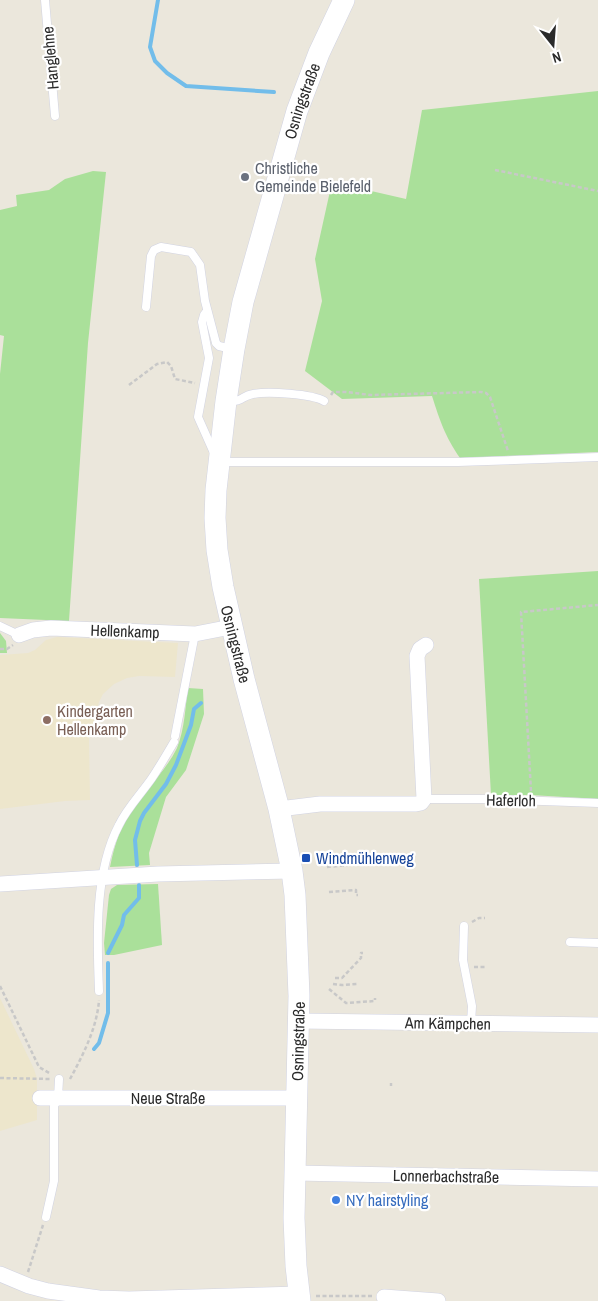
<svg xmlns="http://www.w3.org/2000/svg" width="598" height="1301" viewBox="0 0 598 1301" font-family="'Archivo Narrow',sans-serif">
<rect width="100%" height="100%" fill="#ebe7dc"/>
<!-- education -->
<g fill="#ede6cc">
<polygon points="57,637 178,643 175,677 139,676 127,678 114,684 103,694 99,702 89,738 90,800 65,801 0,809 0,655 28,653 35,650 46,640"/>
<polygon points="0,998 34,1069 37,1079 37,1120 0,1131"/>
</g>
<!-- green -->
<g fill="#aae09a">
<path d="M598 91V452L460 458C445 436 440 421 432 396L342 399 305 371 322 301 315 259 332 182 406 199 422 110Z"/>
<polygon points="93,171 106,172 88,343 69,621 0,618 0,374 4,336 0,335 0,210 17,206 16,195 49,190 65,179"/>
<polygon points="598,571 598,799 531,795 491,795 479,579"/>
<polygon points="0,633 6,641 7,653 0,653"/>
<path d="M188 688 203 689 204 714 186 770 166 797 149 853 150 865 110 867C113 852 117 837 124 823 137 796 164 775 177 748 185 728 185 708 188 688Z"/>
<polygon points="158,884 162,945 114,955 105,955 104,943 109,895 111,889 117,885"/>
</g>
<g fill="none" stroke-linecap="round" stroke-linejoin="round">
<!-- stream -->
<g stroke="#72bdea" stroke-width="4">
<polyline points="158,0 150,47 155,61 167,73 186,86 274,92"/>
<polyline points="137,865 135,840 140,821 144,813 166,784 176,765 191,725 194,709 201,703"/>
<polyline points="108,953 122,925 124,915 139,898 139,885"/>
<polyline points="94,1049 99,1043 108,1013 108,963"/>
</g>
<defs>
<g id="lane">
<polyline points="45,0 55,116"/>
<polyline points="146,307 151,256 154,250 161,247 191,252 200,265 205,301 216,343 219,346 232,349"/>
<polyline points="207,311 204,315 202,322 209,358 198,417 214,453"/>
<path d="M227 401C244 402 241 396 253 394 268 391 312 394 324 401"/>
<polyline points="220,462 458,462 598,457"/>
<polyline points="0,626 19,635"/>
<polyline points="175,736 195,634"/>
<polyline points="424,799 483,799 598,803"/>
<polyline points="464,926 463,960 472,1006 471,1023"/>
<polyline points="570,942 598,943"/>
<path d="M99 991C97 940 94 872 119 825 127 808 141 794 152 778 160 766 167 754 174 742"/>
<polyline points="46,1217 54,1181 54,1106 58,1098 59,1079"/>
</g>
<g id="street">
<polyline points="19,635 33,630 51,628 195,634 231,627"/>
<polyline points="279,809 320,804 416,804 421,803 424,799 417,656 420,649 426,645"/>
<polyline points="0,884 158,874 292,871"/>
<polyline points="299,1021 598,1025"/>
<polyline points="40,1098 296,1098"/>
<polyline points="295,1173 598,1179"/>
<polyline points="0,1274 29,1286 48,1291 99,1298 129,1299 299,1294"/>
<polyline points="384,1297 438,1301"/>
</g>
<g id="secondary">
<path id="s1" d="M300 1301 296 1266 294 1218 299 996 295 895 292 871 279 809 244 679 223 587 217 550 215 518 216 490 226 401 234 349 243 302 297 111 319 53 344 0"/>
</g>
</defs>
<!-- lane casing -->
<use href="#lane" stroke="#d1d3e2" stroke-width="9"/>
<!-- street casing -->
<use href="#street" stroke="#d1d3e2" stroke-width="16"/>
<!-- secondary casing -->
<use href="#secondary" stroke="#d1d3e2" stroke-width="22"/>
<!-- path -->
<g stroke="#c8c8c8" stroke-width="2.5" stroke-dasharray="4 2.5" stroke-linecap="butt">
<polyline points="495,170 598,191"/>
<polyline points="129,385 157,364 167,362 171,366 175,379 195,383"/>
<polyline points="331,395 333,392 346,392 371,395 481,392 486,393 490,397 508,451"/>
<polyline points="0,649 7,649 13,645"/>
<polyline points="531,791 521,612 598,605"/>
<polyline points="327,867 348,865"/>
<polyline points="329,892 356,890 356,895 358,895"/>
<polyline points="472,922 479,918 485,918"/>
<polyline points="474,967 485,967"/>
<polyline points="335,978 342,978 361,958 361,953 363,953"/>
<polyline points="333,984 342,985 357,984"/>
<polyline points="0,986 39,1067 51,1074"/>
<polyline points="329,989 346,1003 375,1001 375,998"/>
<polyline points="0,1078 50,1079"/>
<path d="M70 1079C83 1055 97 1028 99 1000"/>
<polyline points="391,1086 391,1083"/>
<polyline points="28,1272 43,1225"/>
<polyline points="316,1296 373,1296"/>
</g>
<!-- lane -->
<use href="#lane" stroke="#fff" stroke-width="8"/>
<!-- street -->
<use href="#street" stroke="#fff" stroke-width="15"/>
<!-- secondary -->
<use href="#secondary" stroke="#fff" stroke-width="21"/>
</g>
<!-- markers -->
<circle fill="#6b7280" stroke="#fff" stroke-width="2" cx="245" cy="177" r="5"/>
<circle fill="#8d6e63" stroke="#fff" stroke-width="2" cx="47" cy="720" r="5"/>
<rect fill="#1a4fb4" stroke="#fff" stroke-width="2" x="301" y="853" width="10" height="10" rx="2.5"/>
<circle fill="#3f7fe0" stroke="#fff" stroke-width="2" cx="336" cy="1200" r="5"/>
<g text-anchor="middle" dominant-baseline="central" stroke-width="4.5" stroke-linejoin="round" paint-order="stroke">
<!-- street labels -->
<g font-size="16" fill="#2a2a2a" stroke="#fff">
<text transform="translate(50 58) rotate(-95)">Hanglehne</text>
<text stroke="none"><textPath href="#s1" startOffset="1220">Osningstraße</textPath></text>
<text transform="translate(125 631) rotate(2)">Hellenkamp</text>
<text transform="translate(236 644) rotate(76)">Osningstraße</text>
<text transform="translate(511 800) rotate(1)">Haferloh</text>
<text transform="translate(448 1023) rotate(1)">Am Kämpchen</text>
<text stroke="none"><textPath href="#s1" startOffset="260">Osningstraße</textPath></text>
<text x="168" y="1098">Neue Straße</text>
<text transform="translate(446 1176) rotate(1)">Lonnerbachstraße</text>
</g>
<!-- worship labels -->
<g font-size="16" fill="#5b616d" stroke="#fff" text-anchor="start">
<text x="255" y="168">Christliche<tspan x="255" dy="18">Gemeinde Bielefeld</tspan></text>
</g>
<!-- education labels -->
<g font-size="16" fill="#785e54" stroke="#fff" text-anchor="start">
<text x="57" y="711">Kindergarten<tspan x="57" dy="18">Hellenkamp</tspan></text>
</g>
<!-- transit labels -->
<g font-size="16" fill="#164399" stroke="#fff" text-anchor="start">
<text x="316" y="858">Windmühlenweg</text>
</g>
<!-- shop labels -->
<g font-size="16" fill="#366cbe" stroke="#fff" text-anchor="start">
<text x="346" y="1200">NY hairstyling</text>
</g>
</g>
<!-- north arrow -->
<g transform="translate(553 45) rotate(163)" stroke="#ffffff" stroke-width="4" paint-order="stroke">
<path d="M0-4L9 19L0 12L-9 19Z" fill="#2a2a2a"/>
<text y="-8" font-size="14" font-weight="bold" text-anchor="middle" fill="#2a2a2a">N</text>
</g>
</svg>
